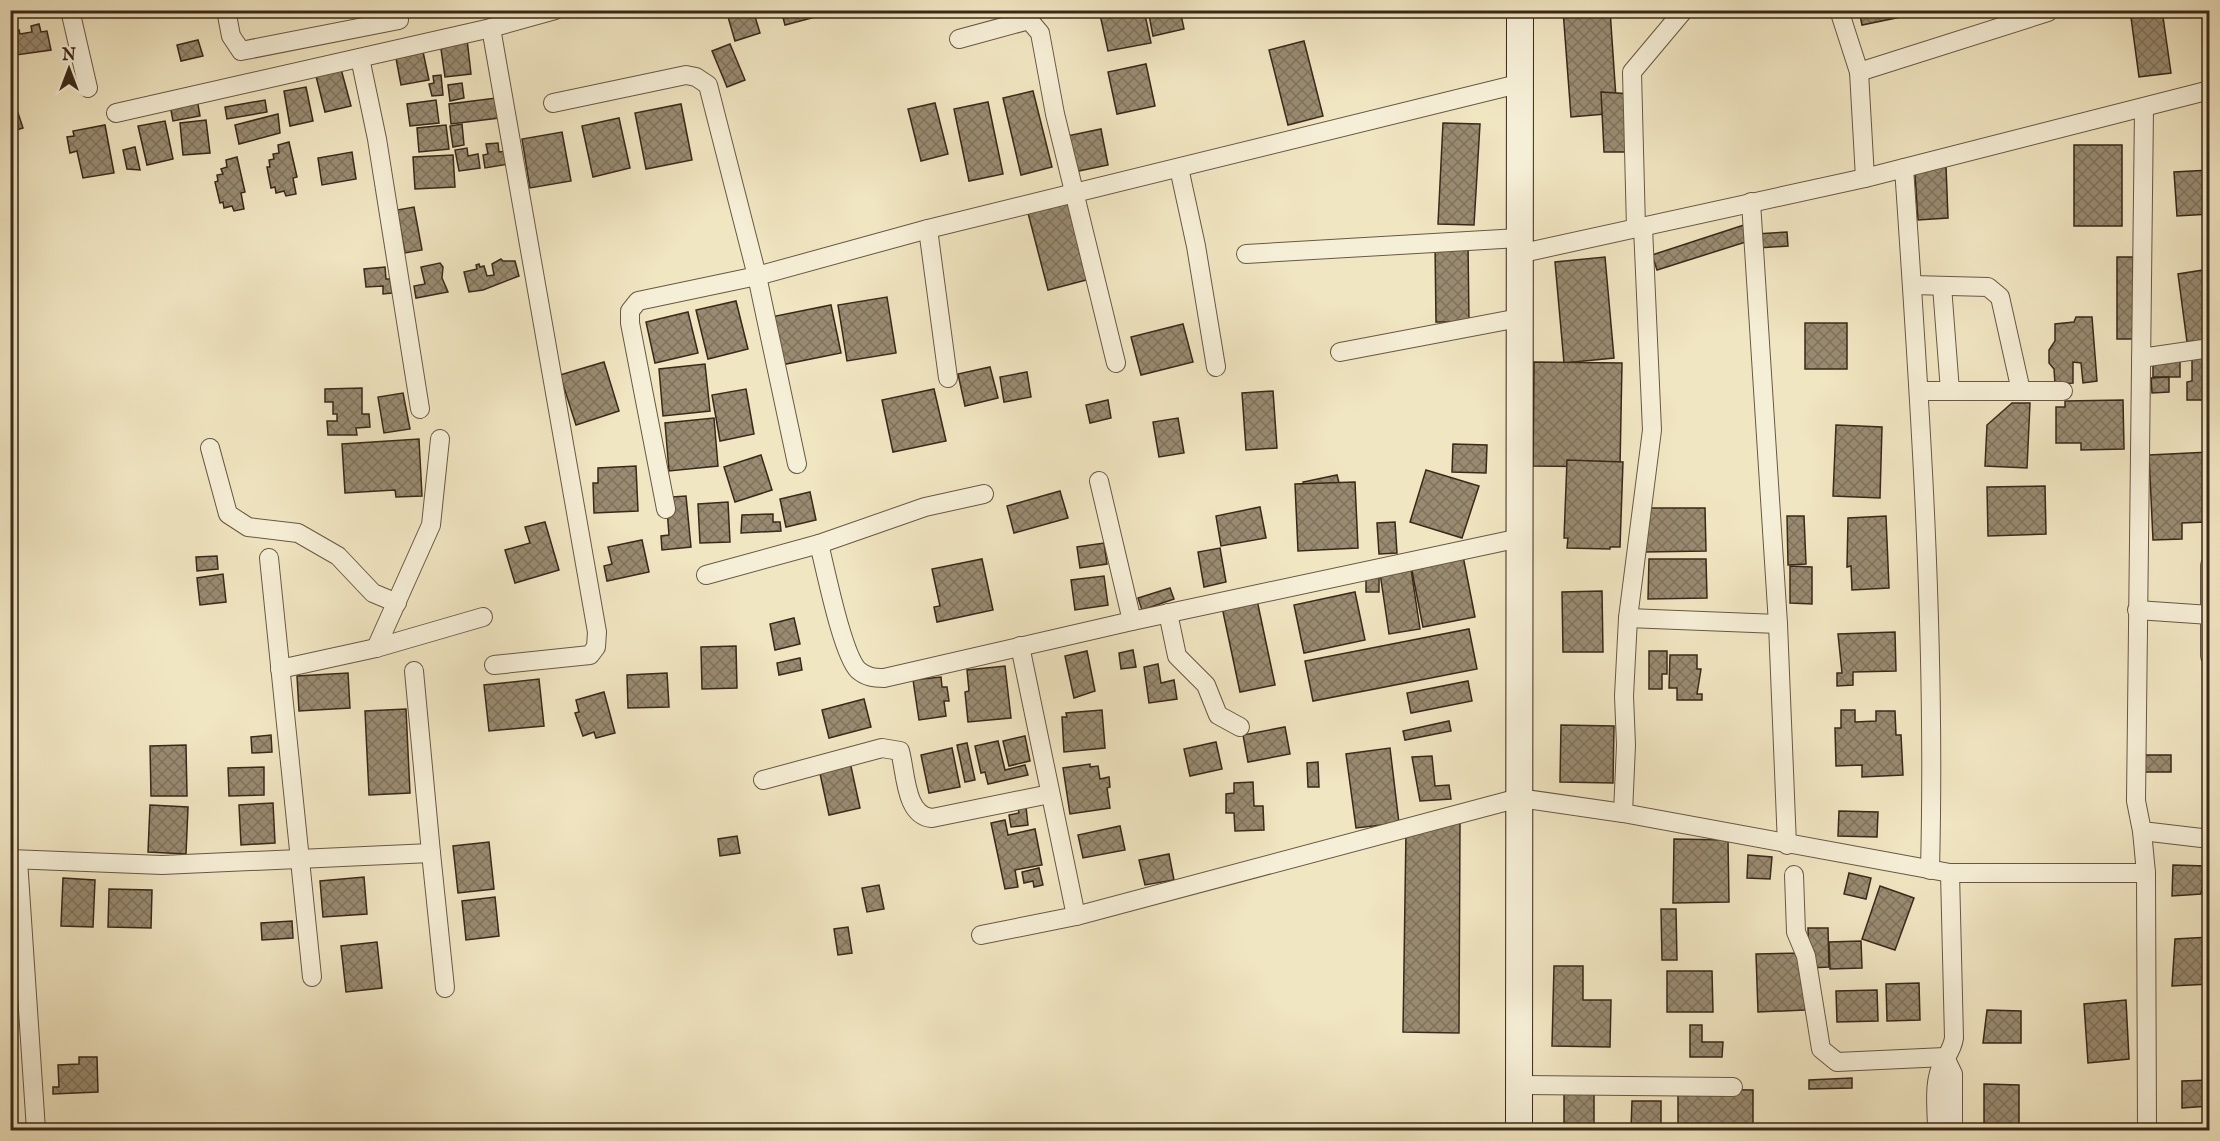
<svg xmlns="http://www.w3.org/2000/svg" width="2220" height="1141" viewBox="0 0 2220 1141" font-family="'IM FELL English',serif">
<defs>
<pattern id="building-cross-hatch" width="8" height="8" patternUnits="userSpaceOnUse" patternTransform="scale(1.5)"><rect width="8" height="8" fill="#998b71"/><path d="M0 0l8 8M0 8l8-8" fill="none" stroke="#7e725c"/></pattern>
</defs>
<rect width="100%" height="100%" fill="#f1e6c2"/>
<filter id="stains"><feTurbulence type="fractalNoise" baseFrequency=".00333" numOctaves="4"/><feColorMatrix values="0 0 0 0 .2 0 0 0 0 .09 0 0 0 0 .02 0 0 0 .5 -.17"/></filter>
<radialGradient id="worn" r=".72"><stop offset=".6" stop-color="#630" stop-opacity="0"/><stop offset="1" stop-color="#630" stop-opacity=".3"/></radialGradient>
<!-- building -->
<g fill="url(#building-cross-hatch)" stroke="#3a2819" stroke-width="1.5">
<polygon points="726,10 753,10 760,33 735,41"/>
<polygon points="781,10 817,10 819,16 785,25"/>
<polygon points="1099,10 1144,10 1151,43 1108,51"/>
<polygon points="1148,10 1180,10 1184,29 1153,36"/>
<polygon points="1182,10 1212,10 1183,17"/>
<polygon points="1238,10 1272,10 1239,17"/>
<polygon points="1563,10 1610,10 1617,113 1571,117"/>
<polygon points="1859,10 1910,10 1911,15 1862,25"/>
<polygon points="2130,10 2162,10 2171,73 2139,77"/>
<polygon points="39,24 41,32 47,31 51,50 16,55 14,43 10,44 10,32 19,30 20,34 32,32 31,26"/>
<polygon points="467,39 471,74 445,77 440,42"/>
<polygon points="198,40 203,56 181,61 177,45"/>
<polygon points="1304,41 1323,116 1288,125 1269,50"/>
<polygon points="730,44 745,80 727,87 712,51"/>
<polygon points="422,47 429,80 401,85 395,53"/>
<polygon points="1146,64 1155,106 1117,114 1108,72"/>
<polygon points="341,69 351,106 325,112 316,76"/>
<polygon points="441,75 443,95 432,96 429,84 434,83 433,76"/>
<polygon points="462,83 464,98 450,101 448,85"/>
<polygon points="306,87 313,121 290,126 284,91"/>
<polygon points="1033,91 1052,167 1021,175 1003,98"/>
<polygon points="1601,92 1632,94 1632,152 1604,152"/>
<polygon points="496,98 499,118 451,124 449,104"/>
<polygon points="197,99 200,116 173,121 170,105"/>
<polygon points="265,100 267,112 227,119 225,107"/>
<polygon points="436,100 439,123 410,126 407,104"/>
<polygon points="14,101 23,128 10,132 10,102"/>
<polygon points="988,102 1003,174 969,181 954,109"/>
<polygon points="935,103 948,154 921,161 908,109"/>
<polygon points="681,104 692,160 646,169 635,113"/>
<polygon points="278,114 280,133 239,144 235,125"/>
<polygon points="619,118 630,168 593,177 582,126"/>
<polygon points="206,120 210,153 183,155 180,123"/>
<polygon points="165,121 173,159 147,165 138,126"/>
<polygon points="1443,123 1480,124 1474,225 1438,224"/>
<polygon points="462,124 464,145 453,147 450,126"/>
<polygon points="105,125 114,173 83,178 77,151 70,153 67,137 74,136 73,131"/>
<polygon points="446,125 449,149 419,152 417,128"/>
<polygon points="1101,129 1108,165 1069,173 1062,137"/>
<polygon points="562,132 571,181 530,188 522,139"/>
<polygon points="289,142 297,177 293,178 296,194 286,196 284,191 276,193 275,187 271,188 267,167 270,167 269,160 274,159 273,154 279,153 278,145"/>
<polygon points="498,143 499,152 507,151 509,164 485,168 483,155 488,154 486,144"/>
<rect x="2074" y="145" width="48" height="81"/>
<polygon points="135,147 140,170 127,169 123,150"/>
<polygon points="467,148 468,156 478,154 480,168 459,171 455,150"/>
<polygon points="352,152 356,179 322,185 318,158"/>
<polygon points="453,155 455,187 415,189 413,157"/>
<polygon points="237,157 245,192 241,193 244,209 234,211 232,206 224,208 223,202 220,203 215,182 218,181 217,175 223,174 221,169 227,167 226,160"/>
<polygon points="10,161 13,161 17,190 10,191"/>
<polygon points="1946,166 1948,218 1918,220 1915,174"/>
<polygon points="2210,170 2210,214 2177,216 2174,172"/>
<polygon points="1074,202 1094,278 1048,290 1028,213"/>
<polygon points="414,207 422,250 405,253 397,210"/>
<polygon points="1747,224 1752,240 1657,270 1652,255"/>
<polygon points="1787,232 1788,246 1758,248 1756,234"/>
<polygon points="1435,244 1468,244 1469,322 1436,322"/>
<polygon points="1605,257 1614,358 1564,363 1555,262"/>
<rect x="2117" y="257" width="16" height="82"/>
<polygon points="501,259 503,261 515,261 519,276 483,290 469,292 464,272 477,269 476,265 479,264 480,267 484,266 487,276 494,275 492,264"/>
<polygon points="440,263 443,267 442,278 448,292 416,298 414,286 425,284 421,267"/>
<polygon points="385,267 386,279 390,279 392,293 383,294 383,286 366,287 364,269"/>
<polygon points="2210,269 2210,339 2187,342 2178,274"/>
<polygon points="887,297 896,353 847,361 838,305"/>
<polygon points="736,301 748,349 708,359 696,310"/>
<polygon points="831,305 841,353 781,365 771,317"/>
<polygon points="688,312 698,353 655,363 646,322"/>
<polygon points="2076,317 2092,317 2097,381 2083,383 2081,363 2073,362 2073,383 2055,384 2054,369 2049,363 2049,350 2055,341 2055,324 2074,322"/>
<rect x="1805" y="323" width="42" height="46"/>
<polygon points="1183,324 1193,362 1141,375 1131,337"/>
<polygon points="2192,354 2210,355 2210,395 2204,394 2204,400 2187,400 2187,382 2192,381"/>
<rect x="2153" y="359" width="27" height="18"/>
<polygon points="604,362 619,411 576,425 560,375"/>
<polygon points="1534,362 1622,363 1620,467 1533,466"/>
<polygon points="705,364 710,411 663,416 659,369"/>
<polygon points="990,367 998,398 965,406 958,374"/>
<polygon points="1027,372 1031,397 1004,402 1000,377"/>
<polygon points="2169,377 2169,392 2152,393 2151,378"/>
<polygon points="362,388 362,414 369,414 370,427 356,428 357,435 328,435 327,421 337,421 337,414 333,414 333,402 325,402 325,389"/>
<polygon points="746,389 754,434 720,441 712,395"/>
<polygon points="934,389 946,441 893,452 882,400"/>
<polygon points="1273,391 1277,448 1246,450 1242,393"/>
<polygon points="403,393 410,429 384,433 378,397"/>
<polygon points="1108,400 1111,418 1090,423 1086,405"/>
<polygon points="2123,400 2124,449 2081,450 2081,443 2056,443 2056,407 2065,407 2065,401"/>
<polygon points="2012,403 2030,403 2027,468 1985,466 1987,425"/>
<polygon points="714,418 718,466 669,471 665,423"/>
<polygon points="1178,418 1184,453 1159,457 1153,422"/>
<polygon points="1836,425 1882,427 1880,498 1833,496"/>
<polygon points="419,439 422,496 396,497 395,490 345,493 342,444"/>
<polygon points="1453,444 1487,445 1486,473 1452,472"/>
<polygon points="2210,452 2210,490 2203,490 2205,522 2182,523 2182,539 2153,540 2149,455"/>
<polygon points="761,455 772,490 735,502 724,467"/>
<polygon points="1567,460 1623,462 1620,547 1610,547 1610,549 1567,548 1568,538 1564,538"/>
<polygon points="636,466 638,511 594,513 593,483 598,483 598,468"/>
<polygon points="1426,470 1479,486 1462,538 1410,522"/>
<polygon points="1337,475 1340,487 1305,494 1303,482"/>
<polygon points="1355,482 1358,548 1298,551 1295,484"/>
<polygon points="2045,486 2046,534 1988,536 1987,487"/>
<polygon points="1060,491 1068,518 1014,533 1007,506"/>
<polygon points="810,492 816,520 786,527 780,499"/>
<polygon points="686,496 691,547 662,550 661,536 669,535 667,509 672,497"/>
<polygon points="728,502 730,542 700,543 698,504"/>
<polygon points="1260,507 1266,538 1221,546 1216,516"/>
<polygon points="1645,508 1705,508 1706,551 1644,552"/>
<polygon points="773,514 773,522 780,522 781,531 741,533 742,515"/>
<polygon points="1787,516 1804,516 1806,564 1788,565"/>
<polygon points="1886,516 1889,588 1852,590 1851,566 1847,567 1848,518"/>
<polygon points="545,522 559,570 515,583 505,550 530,543 525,527"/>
<polygon points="1395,522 1397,553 1379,554 1377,523"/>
<polygon points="642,540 649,572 607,581 604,566 612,564 608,547"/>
<polygon points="1104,543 1107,564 1080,568 1077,547"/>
<polygon points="1220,548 1226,582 1204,587 1198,552"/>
<polygon points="217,556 218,569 197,571 196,557"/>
<polygon points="1463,556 1475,617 1423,627 1411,566"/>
<polygon points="982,559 993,610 937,622 934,607 940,606 932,569"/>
<polygon points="1649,559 1706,559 1707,598 1648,599"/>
<polygon points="1790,566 1812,567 1812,604 1790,603"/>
<polygon points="1411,569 1420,629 1389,634 1380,573"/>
<polygon points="223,574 226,602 200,605 197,578"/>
<polygon points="1104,576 1108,605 1075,610 1071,580"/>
<rect x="1366" y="577" width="13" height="15"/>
<polygon points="1170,588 1174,599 1142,610 1138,598"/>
<polygon points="1602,591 1603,652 1563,652 1562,592"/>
<polygon points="1355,592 1365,640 1304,653 1294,605"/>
<polygon points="1257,600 1275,685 1240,692 1222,607"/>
<polygon points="794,618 800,644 775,650 770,624"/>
<polygon points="1469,629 1477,669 1313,701 1305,661"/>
<polygon points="1895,632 1896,671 1853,672 1853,685 1837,686 1837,673 1842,673 1838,634"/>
<polygon points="736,646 737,688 702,689 701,647"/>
<polygon points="1133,650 1136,667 1121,669 1119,653"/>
<polygon points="1087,651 1095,691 1074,698 1065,656"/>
<polygon points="1649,651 1667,651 1667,674 1662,674 1662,689 1649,689"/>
<polygon points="1670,655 1697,655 1697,669 1701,669 1697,694 1702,694 1702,700 1677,700 1677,688 1669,688"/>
<polygon points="800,658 802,670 779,675 777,663"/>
<polygon points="1158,664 1161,683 1174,680 1177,699 1149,703 1144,667"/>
<polygon points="1005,666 1011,718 968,722 965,692 969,691 967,670"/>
<polygon points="348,673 350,708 299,711 297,676"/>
<polygon points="667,673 669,707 628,708 627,675"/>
<polygon points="941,677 942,687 947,687 949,701 944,701 946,716 919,720 913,680"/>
<polygon points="539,679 544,726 489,731 484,685"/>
<polygon points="1468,681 1472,701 1411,713 1407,693"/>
<polygon points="604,692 615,733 596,738 594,732 583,736 575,713 579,712 576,700"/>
<polygon points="864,699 871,727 829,738 822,710"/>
<polygon points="406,709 410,793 369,795 365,711"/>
<polygon points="1102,710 1105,748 1064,752 1062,717 1067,717 1066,713"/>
<polygon points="1841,710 1855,710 1855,722 1876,721 1876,711 1895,711 1896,735 1901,735 1903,775 1862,777 1862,765 1836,766 1835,728 1841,728"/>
<polygon points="1449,721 1451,731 1405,740 1403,731"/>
<polygon points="1561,725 1614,726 1613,783 1560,782"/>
<polygon points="1285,727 1290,754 1248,762 1243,735"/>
<polygon points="271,735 272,752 252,753 251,737"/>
<polygon points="1025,736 1030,761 1009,766 1003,741"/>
<polygon points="998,741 1005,770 1025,765 1028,775 988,784 985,772 981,773 975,746"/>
<polygon points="1216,742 1222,769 1190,776 1184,749"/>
<polygon points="967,743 975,780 965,782 957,745"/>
<polygon points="186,745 187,796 151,796 150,746"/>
<polygon points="952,748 960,787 929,793 921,755"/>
<polygon points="1390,748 1399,823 1356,828 1346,754"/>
<rect x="2141" y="755" width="30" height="17"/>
<polygon points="1432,756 1435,786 1449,785 1451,799 1420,801 1412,757"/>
<polygon points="850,762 860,808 829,815 819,769"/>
<polygon points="1318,762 1319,787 1308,787 1307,763"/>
<polygon points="1090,764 1090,767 1098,766 1100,779 1109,777 1110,787 1107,788 1110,808 1070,814 1063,768"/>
<polygon points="264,767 264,795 229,796 228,768"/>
<polygon points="1253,782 1254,806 1263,806 1264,830 1235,831 1234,813 1226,813 1226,794 1234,793 1234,783"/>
<polygon points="273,803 275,843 241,845 239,805"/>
<polygon points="150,805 188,807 186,854 148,852"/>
<polygon points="1026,807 1028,825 1011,827 1009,815 1019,813 1018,808"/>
<polygon points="1839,811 1878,812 1877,837 1838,836"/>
<polygon points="1005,820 1008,835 1035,829 1042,865 1015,870 1018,887 1005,889 991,823"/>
<polygon points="1460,820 1459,1033 1403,1032 1406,830"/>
<polygon points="1120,826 1125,850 1083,858 1078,835"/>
<polygon points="737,836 740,853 720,856 718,839"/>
<polygon points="1674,839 1728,840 1729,902 1673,903"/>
<polygon points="489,842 494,889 458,893 453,846"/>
<polygon points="1169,854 1174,880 1145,885 1139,860"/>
<polygon points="1748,855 1772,857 1770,879 1747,878"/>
<polygon points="2173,865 2206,866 2201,894 2172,896"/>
<polygon points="1039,868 1043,885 1034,887 1033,881 1024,883 1022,872"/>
<polygon points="1849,873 1871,878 1866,899 1844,894"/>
<polygon points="364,877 367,914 323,917 320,881"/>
<polygon points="63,878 95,880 93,927 61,926"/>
<polygon points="879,885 884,909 867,912 862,888"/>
<polygon points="1880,886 1914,898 1895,950 1862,939"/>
<polygon points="109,889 152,890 151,928 108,927"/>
<polygon points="495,897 499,936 466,940 462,901"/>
<polygon points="1661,909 1676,909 1677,960 1662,960"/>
<polygon points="292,921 293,938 262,940 261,923"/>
<polygon points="848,927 852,953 838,955 834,929"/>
<polygon points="1808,928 1828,928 1829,967 1809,968"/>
<polygon points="2210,937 2210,984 2172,986 2175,939"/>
<polygon points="1861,941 1862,968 1830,969 1829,942"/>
<polygon points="377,942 382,988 346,992 341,946"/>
<polygon points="1804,953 1805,1010 1758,1012 1756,954"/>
<polygon points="1554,966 1583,966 1583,1000 1611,1000 1610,1047 1552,1046"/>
<polygon points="1667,971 1712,971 1713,1012 1667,1012"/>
<polygon points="1919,983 1920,1020 1887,1021 1886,984"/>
<polygon points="1877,990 1878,1021 1837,1022 1836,991"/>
<polygon points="2126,1000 2129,1059 2088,1063 2084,1004"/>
<polygon points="1987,1010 2021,1011 2021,1043 1983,1043"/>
<polygon points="1690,1025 1702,1025 1702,1042 1723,1042 1722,1057 1690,1057"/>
<polygon points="79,1057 97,1057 98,1092 53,1094 53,1087 59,1087 58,1065 79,1064"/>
<polygon points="10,1060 13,1060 14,1085 10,1085"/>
<polygon points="1852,1078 1852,1088 1809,1089 1809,1080"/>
<polygon points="2210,1080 2210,1106 2182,1108 2182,1081"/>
<polygon points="1984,1084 2019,1085 2019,1130 1984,1130"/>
<rect x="1564" y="1089" width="30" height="41"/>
<polygon points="1678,1089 1753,1090 1753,1130 1678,1130"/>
<polygon points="10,1093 15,1093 16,1115 10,1115"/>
<polygon points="1632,1101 1661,1101 1661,1130 1631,1130"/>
</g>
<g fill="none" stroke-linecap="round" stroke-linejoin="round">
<defs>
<g id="street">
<polyline points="70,10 88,88"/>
<polyline points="226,10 231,36 241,51 399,20"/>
<polyline points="1839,10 1859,72 1865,178"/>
<polyline points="959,39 1029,20 1040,33 1055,114 1116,363"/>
<polyline points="360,58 377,139 420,409"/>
<polyline points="1859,72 2048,12"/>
<polyline points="553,103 686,75 696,77 708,85 757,276 797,464"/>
<polyline points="2144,108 2136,801 2142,831 2210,839"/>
<polyline points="116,113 491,28"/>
<polyline points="1179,168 1196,246 1216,367"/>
<path d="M1904 168C1920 402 1936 635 1930 870"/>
<polyline points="1751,202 1778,624 1787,845"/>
<polyline points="1636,228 1632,72 1684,10"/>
<polyline points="928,229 948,378"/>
<polyline points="1246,254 1519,238"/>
<polyline points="1518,254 1865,178 2210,90"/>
<polyline points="1912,285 1988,287 2000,297 2021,391"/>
<polyline points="1942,286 1950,391"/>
<polyline points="1340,352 1519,318"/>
<polyline points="2141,358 2210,348"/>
<polyline points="1919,391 2063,391"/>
<polyline points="210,448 228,514 248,527 298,533 338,556 373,593 397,603"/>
<polyline points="1099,481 1132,621"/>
<polyline points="666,509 630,323 630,311 638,301 757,276 928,229 1522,83"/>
<polyline points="819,544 925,507 984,494"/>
<polyline points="269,558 312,977"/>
<polyline points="2210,565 2210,656"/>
<path d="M706 575 819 544C826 571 842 653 858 670 866 677 874 678 884 678L1132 621 1520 538"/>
<polyline points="2137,610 2210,615"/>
<polyline points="1168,613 1177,656 1206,685 1218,715 1240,727"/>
<polyline points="1628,618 1778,624"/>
<polyline points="1020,646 1076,916"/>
<polyline points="376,648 431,525 440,439"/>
<polyline points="494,665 590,655 596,647 597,632 491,28 555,10"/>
<polyline points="280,669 376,648 483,617"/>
<path d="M763 780 882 748 900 751C906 773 905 816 932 818L1050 794"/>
<polyline points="1623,813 1626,745 1624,696 1628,618 1652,430 1643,227"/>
<polyline points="2142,831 2146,873 2147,1130"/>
<polyline points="431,853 445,988"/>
<polyline points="10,859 162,865 431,853 414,671"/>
<polyline points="18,860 36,1130"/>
<polyline points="1794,875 1796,932 1806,956 1821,1049 1837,1062 1945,1057 1953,1074 1953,1130"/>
<polyline points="981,935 1076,916 1519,798 1623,813 1950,873 2146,873"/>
<polyline points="1519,1085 1733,1087"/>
<path d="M1937 1130C1937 1113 1934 1090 1939 1073 1943 1059 1952 1052 1954 1038L1950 873"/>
</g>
<polyline id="secondary" points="1519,1130 1520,10"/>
</defs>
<!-- street casing -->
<use href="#street" stroke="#685843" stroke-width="20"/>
<!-- secondary casing -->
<use href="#secondary" stroke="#3a2819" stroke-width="28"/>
<!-- street -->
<use href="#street" stroke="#f6efd7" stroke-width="18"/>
<!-- secondary -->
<use href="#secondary" stroke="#f6efd7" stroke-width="26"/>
</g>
<!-- margin -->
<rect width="2220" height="1141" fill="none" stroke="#f1e6c2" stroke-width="36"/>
<rect x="12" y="12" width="2196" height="1117" fill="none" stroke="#3a2819" stroke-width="3"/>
<rect x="18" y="18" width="2184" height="1105" fill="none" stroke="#3a2819" stroke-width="1.5"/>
<!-- north arrow -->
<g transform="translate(69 69)" stroke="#f6efd7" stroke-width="4.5" paint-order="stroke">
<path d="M0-4.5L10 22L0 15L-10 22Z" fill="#3a2819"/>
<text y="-9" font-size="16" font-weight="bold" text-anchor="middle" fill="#3a2819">N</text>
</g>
<rect width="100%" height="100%" filter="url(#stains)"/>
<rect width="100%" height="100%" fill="url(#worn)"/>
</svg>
